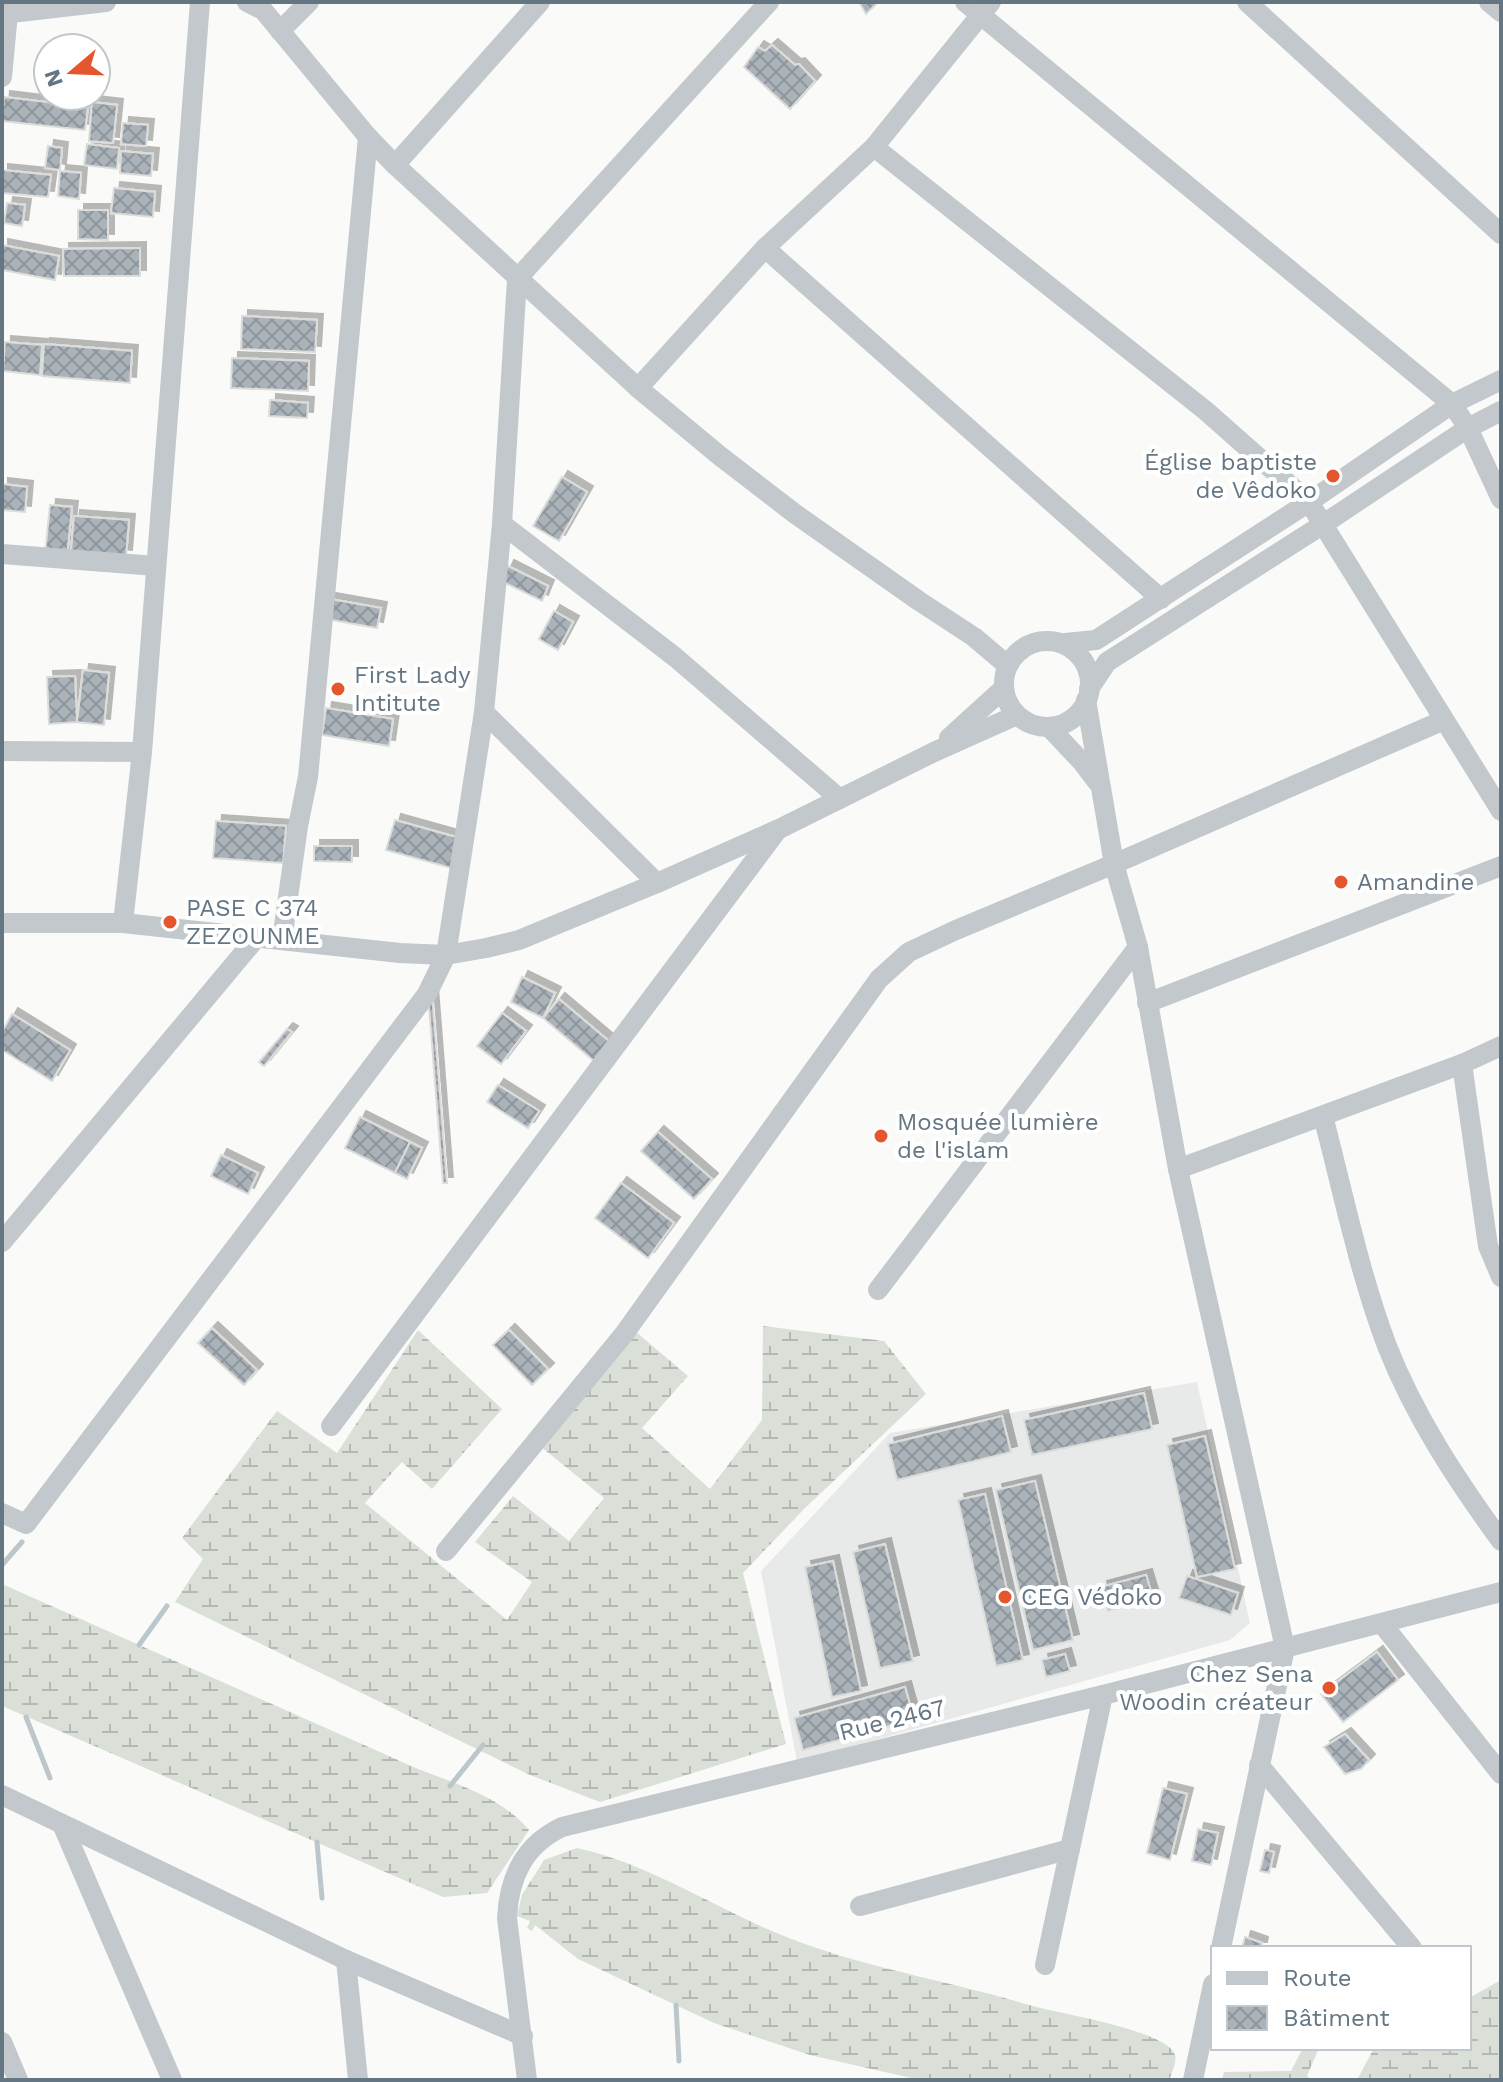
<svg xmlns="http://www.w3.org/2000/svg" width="1503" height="2082" viewBox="0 0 1503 2082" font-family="'Work Sans',sans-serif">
<defs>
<pattern id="wetland-marsh" width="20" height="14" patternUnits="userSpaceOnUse" patternTransform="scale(2)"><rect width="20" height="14" fill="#dadfd7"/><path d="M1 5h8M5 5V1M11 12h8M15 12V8" fill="none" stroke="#b4b9b4"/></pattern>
<pattern id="building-cross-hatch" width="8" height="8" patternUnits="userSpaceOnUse" patternTransform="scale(2)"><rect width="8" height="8" fill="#aab3b9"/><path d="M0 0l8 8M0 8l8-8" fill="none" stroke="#8e969c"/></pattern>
<filter id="shadow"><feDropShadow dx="6" dy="-6" stdDeviation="0" flood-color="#0004"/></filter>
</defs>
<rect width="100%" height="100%" fill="#fafaf8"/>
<!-- built -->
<polygon fill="#e8e9e9" points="1197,1382 1250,1623 1230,1640 797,1762 761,1571 890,1433"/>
<!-- wetland -->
<g fill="url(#wetland-marsh)">
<polygon points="763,1326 884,1341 926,1394 805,1508 743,1573 786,1744 600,1802 530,1775 175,1602 203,1559 182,1538 277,1411 337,1453 418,1330 502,1409 432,1489 402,1462 365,1503 507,1620 532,1582 475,1542 513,1496 569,1541 604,1498 540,1446 636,1332 688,1376 642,1428 710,1489 762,1420"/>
<path d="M2 1584 418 1769C457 1784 501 1797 529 1830L487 1893 443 1897 2 1706Z"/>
<path d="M577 1848C653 1865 717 1910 789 1938 865 1968 950 1981 1029 2005 1055 2013 1168 2030 1175 2055 1177 2061 1172 2072 1170 2078L1172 2080H920L810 2055 714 2023 578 1959 535 1925 532 1931 527 1928 530 1921 517 1916 522 1895 544 1860Z"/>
<polygon points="1501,1980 1501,2080 1357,2080 1374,2048 1469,2048 1469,1998"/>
<polygon points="1303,2048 1319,2048 1307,2076 1311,2080 1222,2080 1224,2072 1291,2071"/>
</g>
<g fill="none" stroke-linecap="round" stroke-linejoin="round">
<!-- stream -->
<g stroke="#bbc7cb" stroke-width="5">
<polyline points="2,1565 22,1542"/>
<polyline points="139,1645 167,1606"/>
<polyline points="26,1717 50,1778"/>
<polyline points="450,1786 483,1745"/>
<polyline points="317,1842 322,1898"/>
<polyline points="676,2005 679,2061"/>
</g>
</g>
<!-- building -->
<g fill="url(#building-cross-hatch)" stroke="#dcdcda" stroke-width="2" filter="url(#shadow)">
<polygon points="859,2 878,2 866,14"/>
<polygon points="772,45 795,65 799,64 815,81 790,109 744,67 758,47 765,51"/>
<polygon points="4,97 88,107 85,130 2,121"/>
<polygon points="92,102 117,105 113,143 89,141"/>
<polygon points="123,123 148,125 146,146 121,144"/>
<polygon points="87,144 119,148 117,169 84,165"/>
<polygon points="48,146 62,148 60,170 45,168"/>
<polygon points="121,151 153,154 151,176 120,173"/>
<polygon points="2,170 51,175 48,197 2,193"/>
<polygon points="60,171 81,173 79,199 58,196"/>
<polygon points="114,188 155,192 153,217 111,213"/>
<polygon points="7,203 25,205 22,226 4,223"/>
<polygon points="78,210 108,210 108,240 78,239"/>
<polygon points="2,245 59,256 55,280 2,270"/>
<polygon points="140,248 140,276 64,276 63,249"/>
<polygon points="242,316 317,320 315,352 241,349"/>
<polygon points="5,342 42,345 40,375 3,371"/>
<polygon points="44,344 132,351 130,383 42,376"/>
<polygon points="232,358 309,361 308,391 231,388"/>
<polygon points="270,400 308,403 307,418 269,416"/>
<polygon points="562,477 587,492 559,541 533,526"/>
<polygon points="2,484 27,487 25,512 2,510"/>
<polygon points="50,505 72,507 67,556 45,554"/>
<polygon points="74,516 129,520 126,556 71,552"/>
<polygon points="508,566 548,586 542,601 501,581"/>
<polygon points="330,599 381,608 377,628 326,619"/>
<polygon points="554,611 573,622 558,650 539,639"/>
<polygon points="83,670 109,673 104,725 77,722"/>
<polygon points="75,676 77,722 49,724 47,677"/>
<polygon points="326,708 393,719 389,746 322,735"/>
<polygon points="395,820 463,839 455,869 386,850"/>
<polygon points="216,821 286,826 283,863 213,858"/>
<polygon points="314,846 352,846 352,862 314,861"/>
<polygon points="522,977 555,993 543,1018 511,1002"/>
<polygon points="428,994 432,994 447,1183 443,1183"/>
<polygon points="559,999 610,1042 594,1061 543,1018"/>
<polygon points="502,1013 526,1031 501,1064 477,1046"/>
<polygon points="12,1014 70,1050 52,1081 2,1050 2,1032"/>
<polygon points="287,1029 292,1032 264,1066 259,1062"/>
<polygon points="498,1085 539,1111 528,1128 487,1102"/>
<polygon points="360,1117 410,1142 395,1173 345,1148"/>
<polygon points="658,1132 712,1179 694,1199 641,1151"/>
<polygon points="410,1142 422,1148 407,1179 395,1173"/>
<polygon points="221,1155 258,1173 248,1194 211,1176"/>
<polygon points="621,1183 674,1223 648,1258 595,1218"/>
<polygon points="212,1328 257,1370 244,1385 198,1343"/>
<polygon points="509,1330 548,1369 532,1385 493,1345"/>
<polygon points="1144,1393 1152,1429 1032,1455 1024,1420"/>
<polygon points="1002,1416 1011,1452 897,1480 888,1444"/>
<polygon points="1205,1436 1235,1569 1197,1577 1167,1445"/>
<polygon points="1035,1481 1073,1640 1033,1650 996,1490"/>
<polygon points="985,1494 1023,1660 996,1666 958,1500"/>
<polygon points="885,1544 913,1661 880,1668 853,1552"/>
<polygon points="833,1561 861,1691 832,1697 805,1567"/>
<polygon points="1146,1575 1153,1598 1108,1611 1101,1587"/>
<polygon points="1187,1576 1238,1593 1231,1615 1179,1598"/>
<polygon points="1377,1652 1398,1680 1343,1722 1321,1694"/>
<polygon points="1065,1654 1070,1671 1046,1677 1042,1660"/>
<polygon points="905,1687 914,1719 803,1750 794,1718"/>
<polygon points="1345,1734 1369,1760 1361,1769 1345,1774 1324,1747"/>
<polygon points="1163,1788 1187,1794 1170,1860 1147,1853"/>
<polygon points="1198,1829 1218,1833 1211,1865 1192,1861"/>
<polygon points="1265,1850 1274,1852 1269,1873 1260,1871"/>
<polygon points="1245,1937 1262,1943 1261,1948 1242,1948"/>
</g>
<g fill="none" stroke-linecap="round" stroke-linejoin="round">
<!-- minor -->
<g stroke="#c3c8cc" stroke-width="20">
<polyline points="247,2 263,10 368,137 395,165 638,388 720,456 794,513 919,601 974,637 1007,665"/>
<polyline points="965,2 1452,404 1468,428 1501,499"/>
<polyline points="1247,2 1501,234"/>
<polyline points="1489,2 1501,12"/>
<polyline points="2,14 106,2"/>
<polyline points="280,31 309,2"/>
<polyline points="2,77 8,13"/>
<polyline points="874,147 1206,411 1309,502 1501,811"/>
<polyline points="395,165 540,2"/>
<polyline points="765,248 1161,599"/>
<polyline points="638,388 765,248 874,147 991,2"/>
<polyline points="502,524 675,657 840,799"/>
<polyline points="2,554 156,566"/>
<circle cx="1047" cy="684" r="43"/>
<polyline points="1065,643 1096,640 1309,502 1452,404 1501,380"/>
<polyline points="1089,689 1107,662 1322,525 1468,428 1501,411"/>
<polyline points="1086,700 1114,864 1138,947 1178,1169 1285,1648 1221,1948"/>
<polyline points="484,712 657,883"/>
<polyline points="1050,728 1082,762 1098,783"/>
<polyline points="949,738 1003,689"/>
<polyline points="2,751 142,752"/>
<polyline points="2,923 123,923 400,953 446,955 486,948 519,940 657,883 779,829 934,752 1017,715"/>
<polyline points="123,923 142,752 200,2"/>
<polyline points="282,940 298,826 308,777 368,137"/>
<polyline points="1147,1003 1501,866"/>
<polyline points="1462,1064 1488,1246 1501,1277"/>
<path d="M1323 1116C1343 1192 1359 1272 1387 1346 1415 1417 1456 1479 1501 1541"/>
<polyline points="1178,1169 1462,1064 1501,1046"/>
<polyline points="2,1242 257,937"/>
<polyline points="878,1290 1138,947"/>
<polyline points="331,1426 776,832"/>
<polyline points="2,1513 26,1524 427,994 446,955 484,712 502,524 517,279 769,2"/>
<polyline points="446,1551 624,1334 879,979 909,952 956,930 1114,864 1444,720"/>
<polyline points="1383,1625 1501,1774"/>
<polyline points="1259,1765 1412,1948"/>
<polyline points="2,1795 346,1960 523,2036"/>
<polyline points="62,1824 172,2080"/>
<polyline points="860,1906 1070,1849"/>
<polyline points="346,1960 358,2080"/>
<polyline points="1045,1965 1103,1695"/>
<polyline points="2,2042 18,2080"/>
<path d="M527 2080 507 1918C509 1877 524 1845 562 1827L1103 1695 1501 1592"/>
<polyline points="1193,2080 1213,1984"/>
</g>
</g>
<!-- markers -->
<g fill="#e4572e" stroke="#fff" stroke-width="3">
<circle cx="1333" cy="476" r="8"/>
<circle cx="338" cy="689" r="8"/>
<circle cx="1341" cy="882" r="8"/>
<circle cx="170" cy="922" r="8"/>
<circle cx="881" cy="1136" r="8"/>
<circle cx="1005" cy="1597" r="8"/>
<circle cx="1329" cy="1688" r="8"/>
</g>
<g text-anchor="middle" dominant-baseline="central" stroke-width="8" stroke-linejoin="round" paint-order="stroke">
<!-- poi labels -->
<g font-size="24" fill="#657683" stroke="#fff" text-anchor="start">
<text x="1317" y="462" text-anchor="end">Église baptiste<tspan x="1317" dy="28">de Vêdoko</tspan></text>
<text x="354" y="675">First Lady<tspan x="354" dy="28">Intitute</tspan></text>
<text x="1357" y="882">Amandine</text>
<text x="186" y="908">PASE C 374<tspan x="186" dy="28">ZEZOUNME</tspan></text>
<text x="897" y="1122">Mosquée lumière<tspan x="897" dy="28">de l'islam</tspan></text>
<text x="1021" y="1597">CEG Védoko</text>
<text x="1313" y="1674" text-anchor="end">Chez Sena<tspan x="1313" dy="28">Woodin créateur</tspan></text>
</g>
<!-- street labels -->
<g font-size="24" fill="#657683" stroke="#fff">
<text transform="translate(892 1720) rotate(-14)">Rue 2467</text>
</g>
</g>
<!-- border -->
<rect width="1503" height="2082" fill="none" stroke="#657683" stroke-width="8"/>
<!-- legend -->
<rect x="1211" y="1946" width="260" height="104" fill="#ffffff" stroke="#c1c8cd" stroke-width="2"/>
<rect x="1227" y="1972" width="40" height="12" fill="#c3c8cc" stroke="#c1c8cd" stroke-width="2"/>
<text x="1283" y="1986" font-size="24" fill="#657683">Route</text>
<rect x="1227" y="2006" width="40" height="24" fill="url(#building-cross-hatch)" stroke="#c1c8cd" stroke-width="2"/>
<text x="1283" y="2026" font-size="24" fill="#657683">Bâtiment</text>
<!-- north arrow -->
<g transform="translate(72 72) rotate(251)"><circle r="38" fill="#ffffff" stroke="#c1c8cd" stroke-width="2"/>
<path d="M0-6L14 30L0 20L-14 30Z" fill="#e4572e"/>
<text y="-12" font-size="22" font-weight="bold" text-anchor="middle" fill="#657683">N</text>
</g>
</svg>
